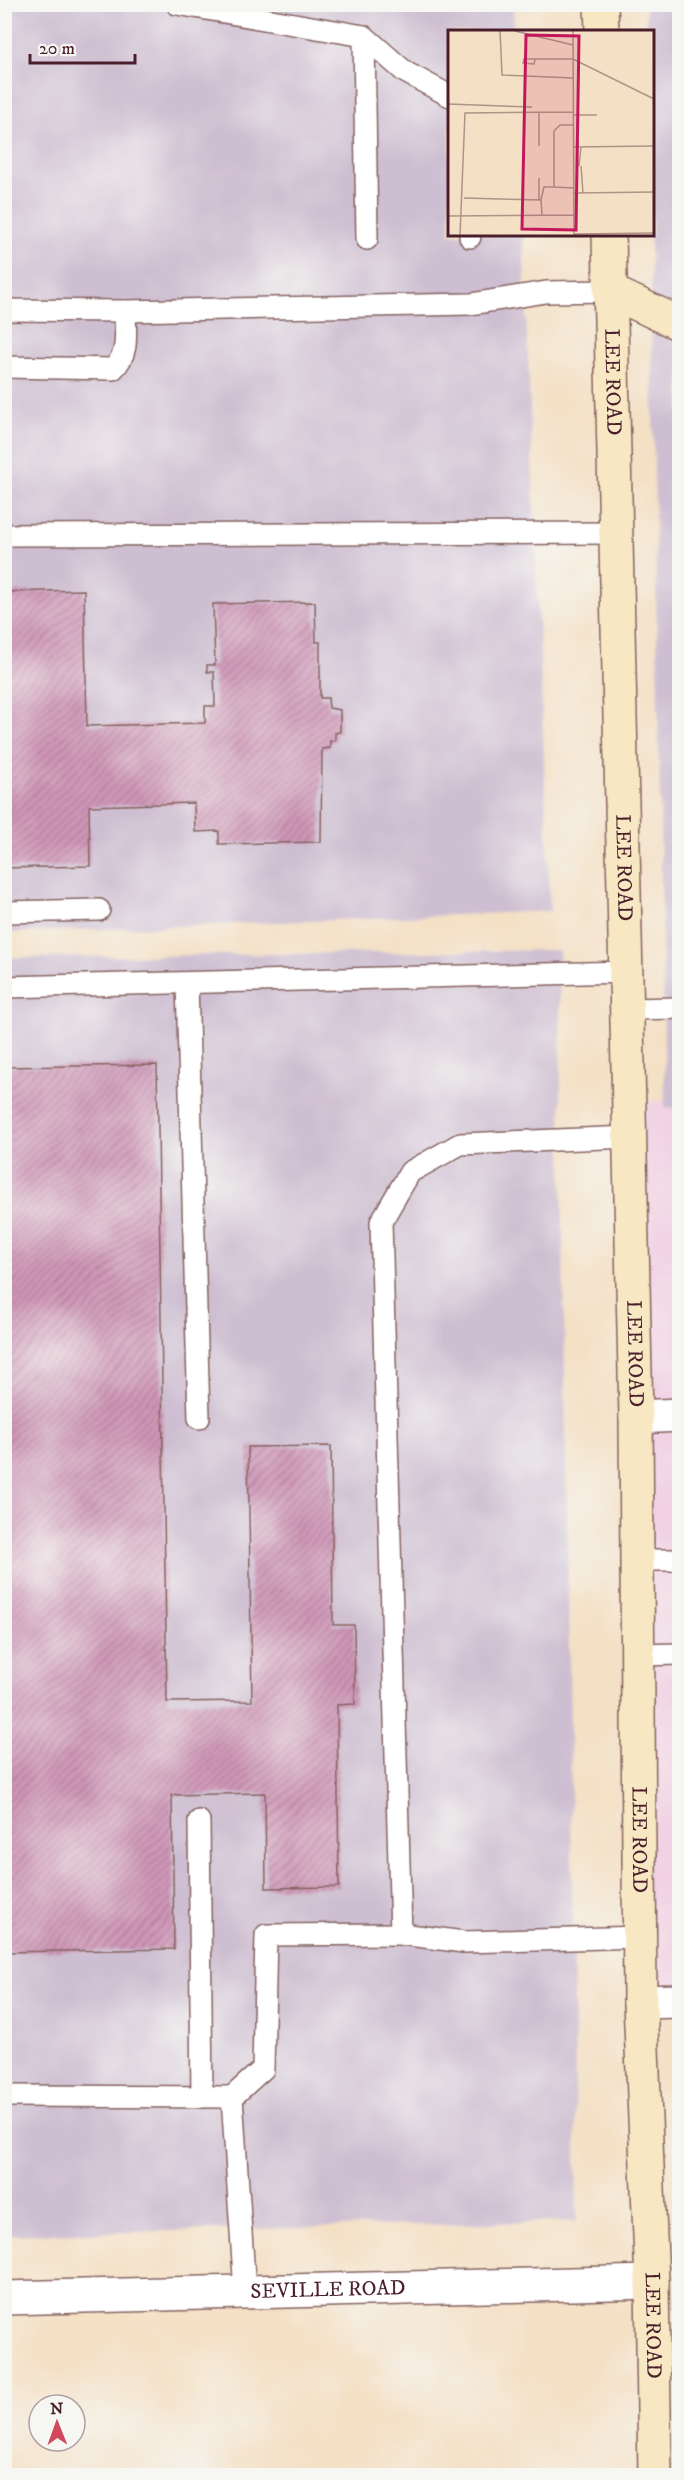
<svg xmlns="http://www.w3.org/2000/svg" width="684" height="2480" viewBox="0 0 684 2480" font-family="'IM FELL DW Pica',serif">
<defs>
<pattern id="building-hatch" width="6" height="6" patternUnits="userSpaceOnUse" patternTransform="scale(1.5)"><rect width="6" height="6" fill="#cf96b7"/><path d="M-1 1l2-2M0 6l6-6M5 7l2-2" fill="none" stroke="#aa7a95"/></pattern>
</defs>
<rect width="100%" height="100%" fill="#f6f6f2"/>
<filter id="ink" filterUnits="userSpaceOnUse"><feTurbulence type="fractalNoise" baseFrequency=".0167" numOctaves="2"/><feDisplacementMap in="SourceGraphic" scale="12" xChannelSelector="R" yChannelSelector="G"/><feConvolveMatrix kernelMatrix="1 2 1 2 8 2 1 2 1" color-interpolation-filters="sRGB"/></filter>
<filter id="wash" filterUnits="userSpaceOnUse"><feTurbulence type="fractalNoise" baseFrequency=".008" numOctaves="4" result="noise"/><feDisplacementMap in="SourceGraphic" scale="24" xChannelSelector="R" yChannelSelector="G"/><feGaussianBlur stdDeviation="1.35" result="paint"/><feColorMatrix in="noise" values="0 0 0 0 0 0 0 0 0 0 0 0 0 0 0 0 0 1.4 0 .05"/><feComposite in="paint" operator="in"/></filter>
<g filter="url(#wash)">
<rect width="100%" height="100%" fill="#f4e0c5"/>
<!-- built -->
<polygon fill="#f1d0e3" points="679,1101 679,2001 640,2002 629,1102"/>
<!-- industrial -->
<g fill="#cebed1">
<polygon points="4,5 513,5 514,31 450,32 450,234 523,234 550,911 5,933"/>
<polygon points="646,5 680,5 680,1108 665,1108 650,234 652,234 652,32 646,31"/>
<polygon points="559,950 577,2221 5,2235 4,958"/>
</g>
<g id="blocks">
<!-- building -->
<g fill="url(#building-hatch)">
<polygon points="84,590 87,726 205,723 205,706 215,706 214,672 207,672 207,665 215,665 213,604 315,602 316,642 320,642 320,698 328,698 329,708 340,710 340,732 335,733 335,741 330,741 330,748 322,749 321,842 219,844 219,831 195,832 194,803 89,806 90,866 4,868 4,592"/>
<polygon points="157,1065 167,1702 252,1701 248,1447 331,1446 333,1625 354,1625 355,1704 337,1705 339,1887 266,1888 265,1793 172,1795 174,1949 4,1952 4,1067"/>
</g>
</g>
</g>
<g filter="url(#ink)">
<use href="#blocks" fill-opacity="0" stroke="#866361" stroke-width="1.5"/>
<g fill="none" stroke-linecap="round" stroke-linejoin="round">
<defs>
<g id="lane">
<polyline points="177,4 364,36 405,72 450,96"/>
<polyline points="364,36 367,239"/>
<polyline points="470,234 470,237"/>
<polyline points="4,310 125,311 471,304 546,292 610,291"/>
<path d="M4 367 113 369C130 353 125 333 125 311"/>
<polyline points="4,535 616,533"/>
<polyline points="4,912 99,910"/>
<polyline points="187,983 199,1418"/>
<polyline points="4,987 626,972"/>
<polyline points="627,1009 680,1008"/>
<polyline points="630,1137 460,1144 410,1172 381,1222 401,1934 464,1942 640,1937"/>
<polyline points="637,1560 680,1560"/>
<polyline points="637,1655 680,1654"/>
<polyline points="199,1821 202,2097"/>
<polyline points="4,2096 232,2097 245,2292"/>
<polyline points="232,2097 263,2069 266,1935 401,1934"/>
</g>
<g id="street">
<polyline points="636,1417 680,1415"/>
<polyline points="640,2002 680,2001"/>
<path id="s1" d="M4 2298 652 2282"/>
</g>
<g id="secondary">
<polyline points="601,4 602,32"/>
<path id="s2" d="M609 234 636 1417 640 2002 652 2282 655 2476"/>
<polyline points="610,291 680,324"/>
</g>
</defs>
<!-- lane casing -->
<use href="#lane" stroke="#866361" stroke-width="24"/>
<!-- street casing -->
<use href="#street" stroke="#866361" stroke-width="36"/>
<!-- secondary casing -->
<use href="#secondary" stroke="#866361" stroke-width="36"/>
<!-- lane -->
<use href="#lane" stroke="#fff" stroke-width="21"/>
<!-- street -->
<use href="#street" stroke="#fff" stroke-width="33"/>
<!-- secondary -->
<use href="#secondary" stroke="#f7e8c3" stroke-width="33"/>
</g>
</g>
<g text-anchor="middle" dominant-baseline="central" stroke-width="5" stroke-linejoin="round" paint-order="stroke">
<!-- street labels -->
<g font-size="21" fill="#4a1f2b" stroke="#f6f6f2">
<text stroke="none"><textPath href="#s2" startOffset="148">LEE ROAD</textPath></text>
<text stroke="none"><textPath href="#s2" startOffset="634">LEE ROAD</textPath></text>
<text stroke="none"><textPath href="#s2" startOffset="1120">LEE ROAD</textPath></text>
<text stroke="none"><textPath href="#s2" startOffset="1606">LEE ROAD</textPath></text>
<text stroke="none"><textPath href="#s1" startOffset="324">SEVILLE ROAD</textPath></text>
<text stroke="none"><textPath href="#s2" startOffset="2092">LEE ROAD</textPath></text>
</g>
</g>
<!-- overview -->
<g transform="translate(448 30)">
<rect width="206" height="206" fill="#f4e0c5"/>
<path fill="none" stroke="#b09387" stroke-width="1.5" d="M52 0 54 45 125 48M125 0 126 205M67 1 125 15M87 30 86 34 75 33 76 29H125L206 69M0 74 84 77M91 82V116M125 85H149M126 117 206 116M131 136 133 117M133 136 135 163M125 158 106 157V101L112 95H125M125 163 206 162M16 168 93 170 94 185M91 170V148M93 170 96 157H106M0 186 126 185M126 204 206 203M12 205 17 83 125 82"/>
<path fill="#c2185b" fill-opacity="0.15" stroke="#c2185b" stroke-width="3" d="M78 5 131 6 128 200 74 199Z"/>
<rect width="206" height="206" fill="none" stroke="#4a1f2b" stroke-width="3"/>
</g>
<!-- margin -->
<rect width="684" height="2480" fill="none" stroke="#f6f6f2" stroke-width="24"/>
<!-- north arrow -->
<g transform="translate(57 2423) rotate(359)"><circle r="28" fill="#f6f6f2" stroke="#b1a0a2" stroke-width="1.5"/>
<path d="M0-4.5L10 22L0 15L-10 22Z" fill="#d1495b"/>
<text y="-9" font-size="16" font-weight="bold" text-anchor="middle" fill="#4a1f2b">N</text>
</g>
<!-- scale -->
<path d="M30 54v9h105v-9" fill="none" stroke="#4a1f2b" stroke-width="3"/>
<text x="39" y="54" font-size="18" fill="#4a1f2b" stroke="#f6f6f2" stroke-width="4.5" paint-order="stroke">20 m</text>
</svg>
